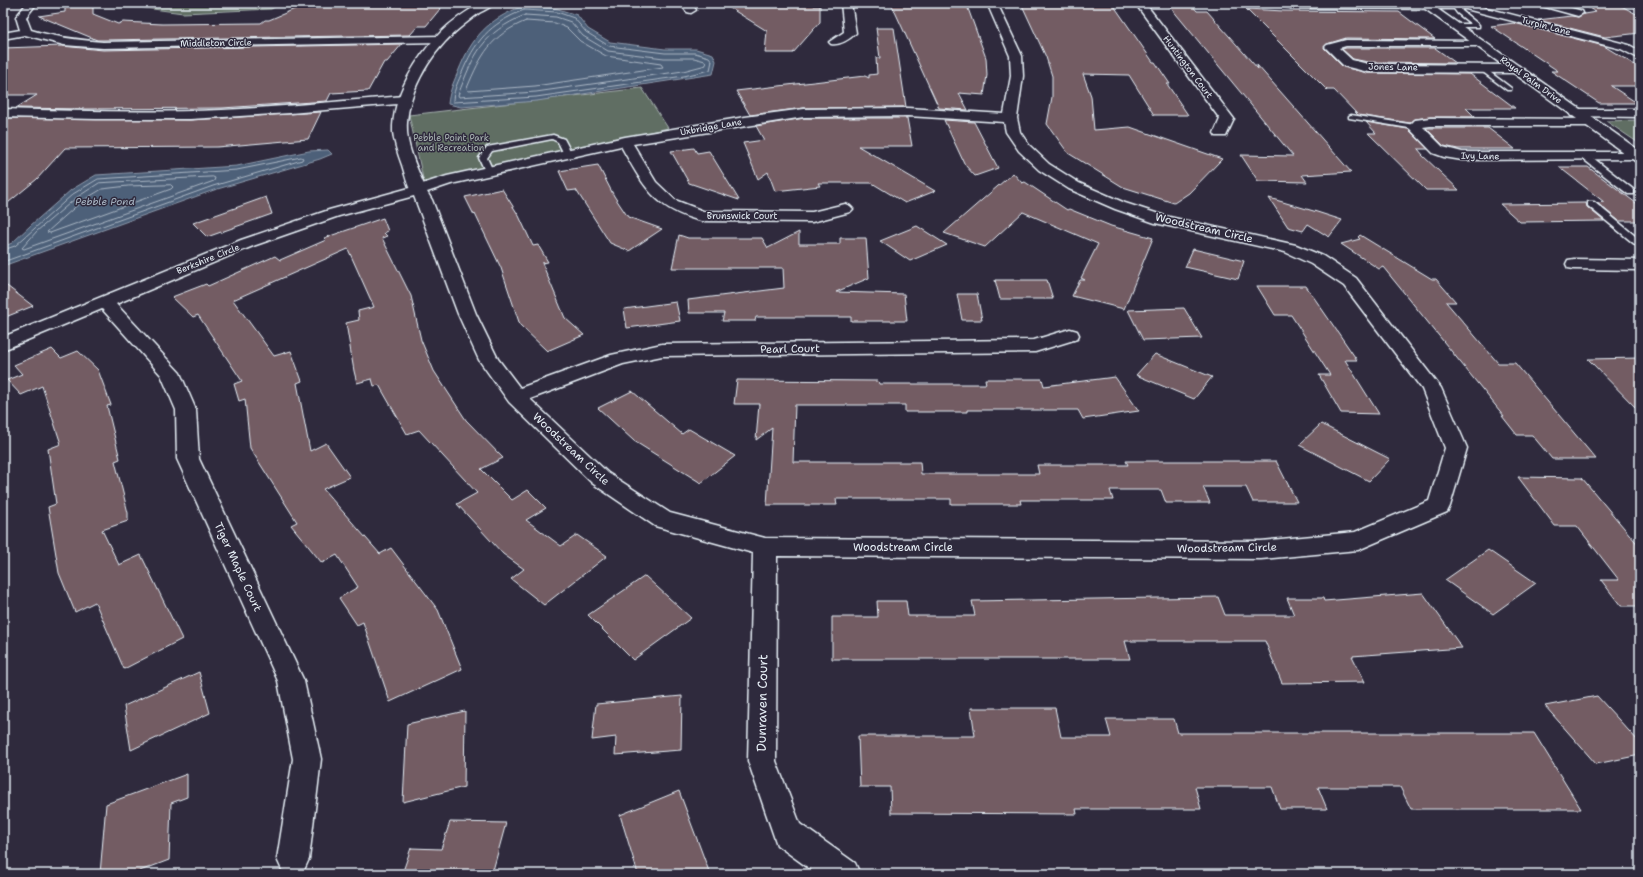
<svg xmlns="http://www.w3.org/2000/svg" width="1643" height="877" viewBox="0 0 1643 877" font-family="'Shantell Sans',sans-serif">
<rect width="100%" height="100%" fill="#2f2a3d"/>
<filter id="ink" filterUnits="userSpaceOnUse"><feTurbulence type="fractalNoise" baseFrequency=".025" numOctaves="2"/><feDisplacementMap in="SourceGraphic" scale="8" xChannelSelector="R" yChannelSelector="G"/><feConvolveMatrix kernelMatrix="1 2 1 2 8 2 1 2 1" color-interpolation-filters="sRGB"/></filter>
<g filter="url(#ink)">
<!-- green -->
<g fill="#616e63" stroke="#a4b0ae">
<polygon points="138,3 283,3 271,9 183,13 138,7"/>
<polygon points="642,88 668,128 424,183 409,115"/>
<polygon points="1640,120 1640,144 1606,121"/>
</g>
<!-- water -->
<g fill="#4e6079" stroke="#8c9aac">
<path d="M523 6H538L558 9 577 15 588 29 610 42 665 49H696L713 54 716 61 713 74 537 101 461 107 448 104C449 93 453 83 458 72 472 37 487 20 523 6Z"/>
<polygon points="328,150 332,154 320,159 214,190 3,266 3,247 12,243 31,225 71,190 96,175 237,166 309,151"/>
</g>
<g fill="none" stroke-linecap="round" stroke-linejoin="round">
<!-- shore -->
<g stroke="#aab7c5" stroke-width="1">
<path d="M524 10 557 12 574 18 586 32 609 46 665 53H695L709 57 712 61 710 70 684 76 536 97 453 102C453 92 457 84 461 75 475 41 489 24 524 10Z"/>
<path d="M525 15 556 17 571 22 583 36 608 51 664 58H694L705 61 706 65 683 71 536 92 459 97 458 95C474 54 482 33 525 15Z"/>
<path d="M526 21 555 23 567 28 580 41 606 56 661 64 663 67 535 86 468 91 467 88C481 55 491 35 526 21Z"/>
<polygon points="213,177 215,178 214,181 24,249 22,248 37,231 76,198 99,183"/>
<polygon points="171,185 173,187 171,189 50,233 47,232 82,201 102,189 128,186"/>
<polyline points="3,250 15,246 73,194 98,179 237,170 301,157 303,158 302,160 213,186 3,262"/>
</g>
</g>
<!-- building -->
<g fill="#735b64" stroke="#e8f1f8">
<polygon points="85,3 93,3 93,14 118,24 123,22 162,24 261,23 265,20 269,20 309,3 445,3 426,26 418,26 410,35 103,40 97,40 39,16 65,12 65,6"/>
<polygon points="722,3 812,3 813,6 820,6 820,22 793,53 765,53 767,31"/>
<polygon points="891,3 966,3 986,58 987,75 984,95 959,93 968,110 939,108"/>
<polygon points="1021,3 1112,3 1153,62 1155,62 1170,84 1167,84 1188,115 1154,115 1129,75 1083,74 1091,96 1094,130 1130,127 1222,159 1189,193 1174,203 1123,187 1068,153 1047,124 1052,97 1052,76 1046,57"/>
<polygon points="1167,3 1190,3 1197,11 1207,11 1258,69 1257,65 1351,172 1302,175 1307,182 1258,181 1241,155 1293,156"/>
<polygon points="1579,3 1616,3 1640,16 1640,33 1605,37 1538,20 1571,16 1578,17 1584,14 1596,12"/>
<polygon points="1246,9 1284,11 1399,12 1435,39 1346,38 1327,44 1324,48 1343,67 1368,73 1470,74 1515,108 1466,108 1475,117 1430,117 1415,119 1410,123 1358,115 1334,90 1327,90"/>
<polygon points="1514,23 1604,46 1640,68 1640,86 1611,86 1637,103 1599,103 1551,71 1558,71 1491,26"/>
<polygon points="876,28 894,28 906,107 804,108 750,115 736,91 865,76 869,78 869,75 877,74 876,58 880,58"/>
<polygon points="402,44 387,62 384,62 368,91 331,93 327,101 222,108 85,109 16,108 37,95 3,95 3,48 62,46 103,50"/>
<polygon points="1346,48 1435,48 1456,63 1368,62 1353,59 1342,49"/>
<polygon points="321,112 308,139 217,147 65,148 37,179 3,207 3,118 190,120"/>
<polygon points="804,118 907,118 912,146 858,146 935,191 905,203 872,183 818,183 820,186 775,191 768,172 758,179 743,143 764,140 756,126"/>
<polygon points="944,120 974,122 998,168 975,176 965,165"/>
<polygon points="1366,122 1408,129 1428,149 1418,149 1423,155 1422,155 1459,190 1426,190 1368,133 1376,133"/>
<polygon points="1426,128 1488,128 1515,149 1458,149 1444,146"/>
<polygon points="694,148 697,153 709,151 739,200 689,183 671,151"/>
<polygon points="598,165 614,196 628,217 662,229 629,251 610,243 576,190 568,191 559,171"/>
<polygon points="1559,167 1588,167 1640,206 1640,221 1619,221 1597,203 1604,202"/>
<polygon points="1013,173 1022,183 1025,182 1067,210 1069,209 1111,226 1153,238 1124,309 1072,296 1080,280 1085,280 1081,278 1098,244 1023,212 985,247 944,233"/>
<polygon points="502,189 519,216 533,246 538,245 548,262 542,263 565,318 584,335 547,351 520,325 501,268 475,214 474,215 465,197"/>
<polygon points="266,197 272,214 207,237 193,223"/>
<polygon points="1269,198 1317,212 1342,220 1329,237 1308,224 1303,231 1288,227"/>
<polygon points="1586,203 1587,207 1604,221 1520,222 1500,204"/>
<polygon points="383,218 388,231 384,233 387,236 382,238 411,296 421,340 434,371 466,420 503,458 481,469 512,500 528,490 546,508 526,520 561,546 577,535 607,556 544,605 511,579 524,569 503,554 457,504 477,493 419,430 407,434 379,385 374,386 372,379 357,383 354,371 346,323 359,320 358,311 374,307 348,249 233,300 274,356 291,351 302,381 297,383 310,451 326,443 350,477 323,489 380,554 391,548 438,610 462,669 390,702 363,622 357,625 339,598 358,587 337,555 322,563 291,525 297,522 250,448 245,399 239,401 234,384 242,381 198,315 193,317 172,297 206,284 208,286 275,256 280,260 326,240 324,238"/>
<polygon points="917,226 947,245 910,261 880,241"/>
<polygon points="799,232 799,244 840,244 840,238 866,238 869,278 836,292 904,294 907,321 851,321 851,317 756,317 755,321 722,321 724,313 689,313 688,300 784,288 783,268 672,268 679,235 688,238 762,238 768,248"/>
<polygon points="1360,235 1432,279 1436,279 1456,302 1446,302 1498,363 1515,363 1596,459 1552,459 1532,435 1517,435 1502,416 1504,416 1383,267 1379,269 1341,244 1360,239 1358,237"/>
<polygon points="1193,249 1244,261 1238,279 1185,267"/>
<polygon points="995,280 1047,280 1053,299 1000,299"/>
<polygon points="3,283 33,306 3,318"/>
<polygon points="1257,286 1306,286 1357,360 1345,360 1379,414 1341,413 1319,375 1330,375 1291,315 1275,315"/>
<polygon points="957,294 977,294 982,320 962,320"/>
<polygon points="676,302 680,321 627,328 624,309"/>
<polygon points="1184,308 1202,338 1143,340 1128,310"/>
<polygon points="52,349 61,358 78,351 98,370 111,405 107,406 120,459 115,461 128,513 128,521 102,530 119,565 141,555 182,639 124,669 95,602 75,612 59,573 48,507 56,504 48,449 61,444 42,386 21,395 7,380 22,374 14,365"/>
<polygon points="1155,354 1212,377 1194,399 1136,375"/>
<polygon points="1640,358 1640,412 1588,359"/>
<polygon points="1115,377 1139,411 1083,419 1078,410 967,410 967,412 905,412 905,405 795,405 793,462 920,462 921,474 1039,474 1037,465 1128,465 1126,461 1276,461 1297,502 1253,502 1246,487 1203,487 1210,503 1166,503 1161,490 1110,490 1113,500 1020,500 1021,504 951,504 951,499 836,499 837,505 767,505 772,428 756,440 759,404 734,404 737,380 878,381 879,384 986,384 985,379 1042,379 1044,386"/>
<polygon points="632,391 682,434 689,429 735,456 701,483 634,441 598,408"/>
<polygon points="1321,424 1390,459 1369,481 1299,445"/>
<polygon points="1518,477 1582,478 1640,547 1640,606 1621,606 1601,580 1619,580 1577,526 1555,526"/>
<polygon points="1488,550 1536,583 1493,614 1445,580"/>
<polygon points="645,576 691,618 633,660 588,615"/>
<polygon points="1423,593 1462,648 1352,656 1365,682 1282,683 1265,641 1125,641 1130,659 832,659 832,617 878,617 877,601 906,601 908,616 975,616 972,601 1218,597 1225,615 1294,615 1287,598 1323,598 1324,601"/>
<polygon points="199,672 210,713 131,750 124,706"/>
<polygon points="682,696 681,750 615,755 616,737 592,740 596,704"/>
<polygon points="1597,696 1640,743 1640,755 1596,764 1545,706"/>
<polygon points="971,708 1055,708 1061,737 1111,737 1106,719 1174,719 1178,733 1534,733 1581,809 1411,809 1400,787 1318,787 1327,809 1280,809 1272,787 1195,787 1201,809 1076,809 1077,814 891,813 890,787 860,787 858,736 975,736"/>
<polygon points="465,711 464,787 403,802 407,724"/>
<polygon points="187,774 187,797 171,803 169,860 132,874 100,874 106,804"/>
<polygon points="679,791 710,874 638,874 620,815"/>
<polygon points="450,822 506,823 492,874 402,874 411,848 441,849"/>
</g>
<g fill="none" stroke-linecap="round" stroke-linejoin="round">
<defs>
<g id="lane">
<polygon points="1631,3 1640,4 1640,8 1632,4"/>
<polygon points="1453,5 1460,7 1462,11 1479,25 1479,27 1452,27 1452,25 1454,24 1471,24 1457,13 1452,6"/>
<polygon points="1479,67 1483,67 1511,88 1511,90 1507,90 1479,69"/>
<polygon points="1351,115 1415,125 1419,127 1415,129 1349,118 1349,116"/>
<polygon points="553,135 564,139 572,154 571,156 565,156 558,142 552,139 492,151 487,158 493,171 492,173 486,173 479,158 487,147"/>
<polygon points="1582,154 1588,154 1634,190 1634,194 1628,194 1582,158"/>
<polygon points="1588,202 1594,202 1640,240 1640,247 1637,246 1588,206"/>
</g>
<g id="street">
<path d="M27 3H37L26 17 31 30C54 37 78 40 103 42L441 36 447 39 441 42 103 48 64 45 25 35 3 39V33L20 30 16 17Z"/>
<polygon points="680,3 691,3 696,10 691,13 687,12"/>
<path d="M841 3H851L856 33C850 39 839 46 831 44L829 42 844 32Z"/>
<path d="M987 3H997L1022 56 1023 76 1017 118 1020 132 1029 145 1049 164 1079 183 1125 203 1165 216 1296 245 1323 256 1356 278 1441 388 1467 448 1450 506 1447 512 1358 550 1261 559 777 556 776 761 800 824 855 863 860 874H817L777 845 748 761 753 553 655 526 592 483 509 402 479 360 458 314 414 196 339 216 253 246 116 304 180 373 196 410 199 459 304 681 321 759 309 859 304 870 294 874 282 870 277 859 293 759 278 681 177 459 176 410 161 375 102 309 3 350V337L241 240 329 210 413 187 447 176 625 137 745 117 804 109 908 108 1004 114 1011 76 1010 56ZM908 116 1004 122 1006 132 1019 151 1039 170 1069 189 1115 209 1155 223 1285 252 1311 264 1344 286 1422 389 1445 448 1429 501 1355 532 1261 541 765 538 670 513 608 473 530 399 623 364 662 356 1035 352 1077 339 1079 335 1077 331 1070 329 1034 340 662 344 611 355 520 388 498 359 476 314 432 200 427 192 451 184 621 146C643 185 654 209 701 221L812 222 850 212 853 209 850 206 845 204 812 212 703 211 675 200 656 182 633 144 804 117Z"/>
<polygon points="1135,3 1145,3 1234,119 1226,136 1216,136 1214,133 1220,119"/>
<polygon points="1278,3 1467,3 1629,45 1640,51 1640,59 1621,49 1466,9 1291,8 1279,5"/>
<polygon points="1537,3 1554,3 1582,11 1583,13 1578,16 1538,5"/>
<polygon points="1346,40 1480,41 1484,42 1486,44 1484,46 1346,46 1339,48 1352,60 1368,64 1515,65 1519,66 1521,69 1519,72 1515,73 1368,72 1344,66 1325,47 1327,45"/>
<path d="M404 96 409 97 410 100 409 103 290 113 190 119H96L3 117V109C76 111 149 113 222 110 283 107 343 101 404 96Z"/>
<polygon points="1576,109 1640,109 1640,117 1571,116 1569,113 1571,110"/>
<polygon points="1430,118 1590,119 1595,120 1597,123 1595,126 1430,126 1423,127 1443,147 1462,152 1637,152 1640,153 1640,159 1462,160 1444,157 1433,153 1408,127 1415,120"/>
<polygon points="1574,259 1640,260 1640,270 1574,269 1568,268 1566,264 1568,260"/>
</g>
<g id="secondary">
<path d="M481 3H494C491 8 484 10 479 13 471 19 463 25 455 32 429 55 405 96 407 132 408 151 419 172 426 190L424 193 418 195 412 193C407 185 405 174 402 165 398 154 394 143 393 132 392 96 417 56 441 32 453 20 467 11 481 3Z"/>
<polygon points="1417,3 1429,3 1640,151 1640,162 1635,161"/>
</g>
</defs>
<!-- lane casing -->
<use href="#lane" stroke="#e8f1f8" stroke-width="3"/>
<!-- street casing -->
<use href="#street" stroke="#e8f1f8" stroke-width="3"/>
<!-- secondary casing -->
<use href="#secondary" stroke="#e8f1f8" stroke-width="3"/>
<!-- lane -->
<use href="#lane" fill="#2f2a3d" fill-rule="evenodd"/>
<!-- street -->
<use href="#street" fill="#2f2a3d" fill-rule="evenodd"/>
<!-- secondary -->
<use href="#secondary" fill="#2f2a3d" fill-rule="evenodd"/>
</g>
</g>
<g text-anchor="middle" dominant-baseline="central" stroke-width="3" stroke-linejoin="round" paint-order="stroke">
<!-- far-street labels -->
<g font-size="9" fill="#e8f1f8" stroke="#2f2a3d">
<text transform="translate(1546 26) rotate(15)">Turpin Lane</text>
<text transform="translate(216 43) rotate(-1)">Middleton Circle</text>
<text transform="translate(1188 67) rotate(53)">Huntington Court</text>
<text transform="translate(1393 67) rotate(1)">Jones Lane</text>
<text transform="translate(1531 80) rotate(36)">Royal Palm Drive</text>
<text transform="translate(711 127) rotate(-10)">Uxbridge Lane</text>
<text transform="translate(1480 156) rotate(1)">Ivy Lane</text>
<text x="742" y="216">Brunswick Court</text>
<text transform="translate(208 259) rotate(-22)">Berkshire Circle</text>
</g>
<!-- far-park labels -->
<g font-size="9" fill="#abb6b5" stroke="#2f2a3d">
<text x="451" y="138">Pebble Point Park<tspan x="451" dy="10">and Recreation</tspan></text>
</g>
<!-- far-water labels -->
<g font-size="10" font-style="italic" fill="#aab7c5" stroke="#2f2a3d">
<text x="105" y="201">Pebble Pond</text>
</g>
<!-- street labels -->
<g font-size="11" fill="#e8f1f8" stroke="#2f2a3d">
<text transform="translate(1204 228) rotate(13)">Woodstream Circle</text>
<text transform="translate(790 349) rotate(-1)">Pearl Court</text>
<text transform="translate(571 449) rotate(43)">Woodstream Circle</text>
<text x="903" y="547">Woodstream Circle</text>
<text transform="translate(1227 548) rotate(-1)">Woodstream Circle</text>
<text transform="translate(238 567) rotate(65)">Tiger Maple Court</text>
</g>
<!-- near-street labels -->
<g font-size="13" fill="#e8f1f8" stroke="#2f2a3d">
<text transform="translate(762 703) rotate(-89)">Dunraven Court</text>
</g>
</g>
<!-- margin -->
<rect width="1643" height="877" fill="none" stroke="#2f2a3d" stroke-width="16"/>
<rect x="8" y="8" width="1627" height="861" fill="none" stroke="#e8f1f8" stroke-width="1.5" filter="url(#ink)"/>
</svg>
